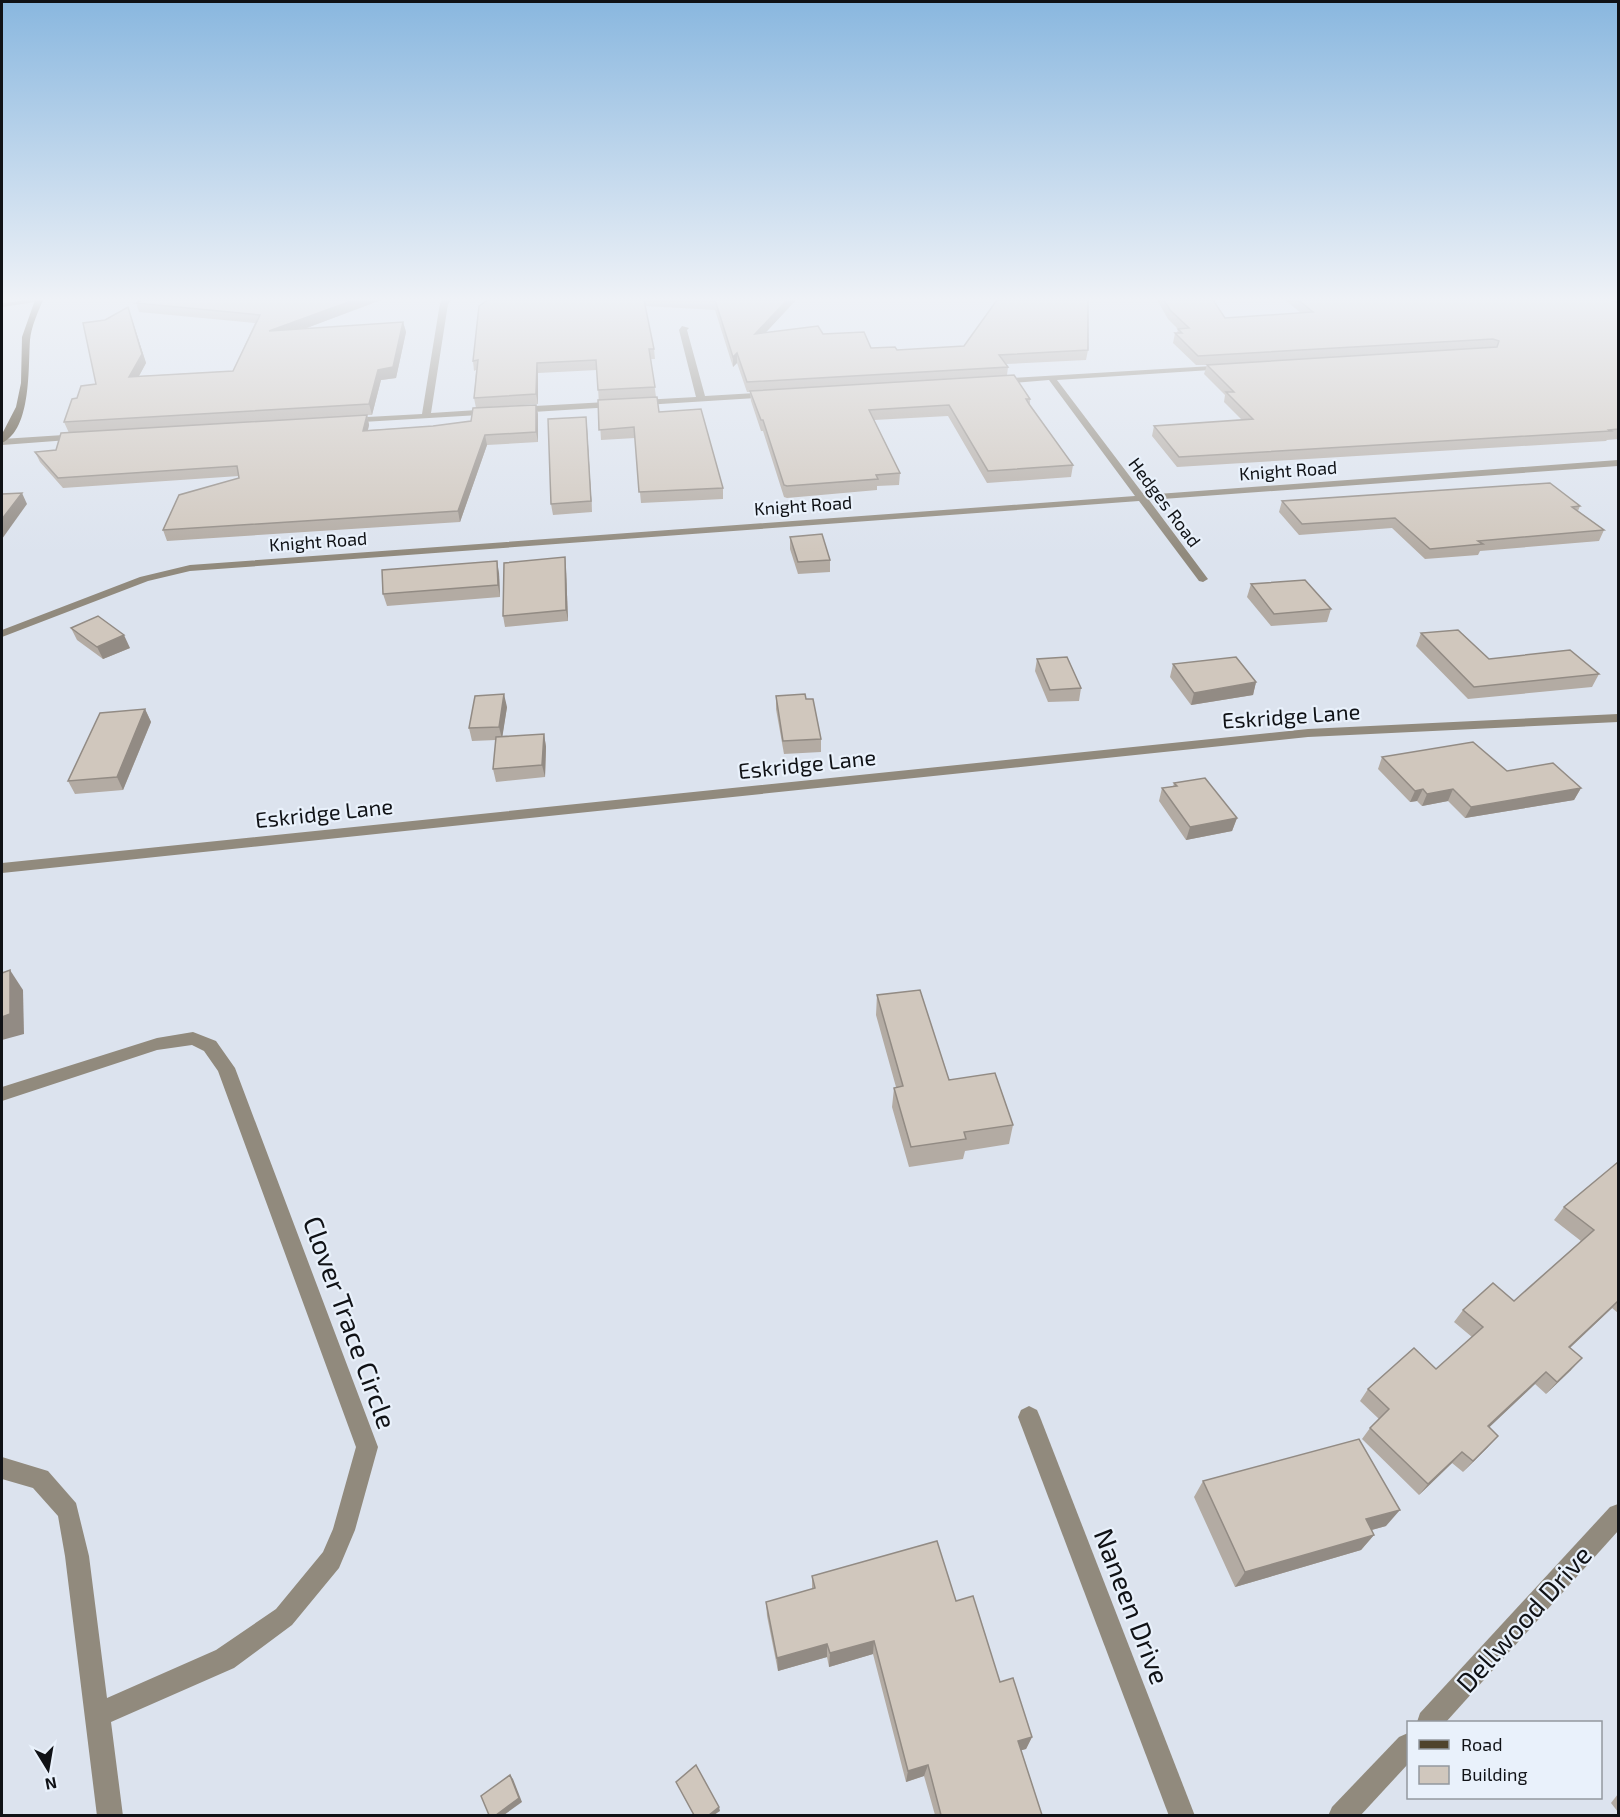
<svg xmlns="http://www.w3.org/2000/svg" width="1620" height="1817" viewBox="0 0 1620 1817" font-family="'Exo 2',sans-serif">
<rect width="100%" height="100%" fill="#dce3ee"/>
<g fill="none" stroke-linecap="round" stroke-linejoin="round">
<!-- minor -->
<g fill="#918a7d" fill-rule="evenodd">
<polygon points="30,300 43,301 2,307 2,303"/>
<polygon points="443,300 451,300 448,304 431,413 493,409 497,412 496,414 346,423 346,419 349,418 422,414 440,303"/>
<polygon points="682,326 689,328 687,330 705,396 771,392 774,393 774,397 517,413 513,410 517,407 696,397 679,330"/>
<polygon points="1229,365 1230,367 1226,369 1057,380 1144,495 1618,460 1618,466 1149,500 1208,579 1203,582 1199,581 1139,501 190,571 148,581 2,637 2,630 140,577 190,565 1135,496 1049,380 999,384 996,383 996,379"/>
<polygon points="79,434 84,437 82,439 2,445 2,439"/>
<polygon points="1618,714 1618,722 1308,737 2,873 2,863 1308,729"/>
<polygon points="193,1032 216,1041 235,1068 378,1447 355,1530 339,1568 292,1625 234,1668 111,1722 123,1816 97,1816 65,1556 58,1516 33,1488 2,1479 2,1457 48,1471 76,1503 89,1556 107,1698 216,1650 276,1609 323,1552 333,1529 356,1447 218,1071 204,1051 192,1045 157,1050 2,1101 2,1087 157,1038"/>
<polygon points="1029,1406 1037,1410 1040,1417 1195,1816 1169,1816 1018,1417 1021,1410"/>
<polygon points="1618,1504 1618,1531 1446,1722 1417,1722 1420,1713 1610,1507"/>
<polygon points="1408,1733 1408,1764 1360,1816 1328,1816 1332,1807 1399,1737"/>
</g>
<!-- major -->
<path fill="#4f432c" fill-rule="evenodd" d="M35 300H43C38 312 31 327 30 340 28 366 32 429 2 443V434L16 407 21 383 22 337Z"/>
</g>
<!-- wall -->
<g fill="#b3aba3">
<polygon points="381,300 304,329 403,322 406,332 396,378 381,380 372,415 367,415 369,425 368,430 433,426 471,421 536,405 538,414 538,442 487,445 460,522 167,541 163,530 239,478 239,476 63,488 40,462 35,452 56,450 69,433 64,422 77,398 96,384 105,320 128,307 146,363 139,376 233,371 255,323 139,312 136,303"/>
<polygon points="488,300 796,300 765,333 823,334 871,348 897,350 1088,350 1086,360 1006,364 1008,367 1007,375 1030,399 1030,405 1073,465 1071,477 987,483 948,416 874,420 900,473 899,485 877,486 877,490 787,498 784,497 763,431 761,431 751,401 750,392 747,392 737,363 733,367 715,310 645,306 654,349 655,359 651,359 656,397 659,412 723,488 723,499 641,503 635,438 601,440 597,370 538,373 538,404 476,408 474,398 476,370 474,371 473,361"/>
<polygon points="1157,300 1213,300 1225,318 1301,313 1285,300 1618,300 1618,439 1607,440 1606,441 1177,467 1152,436 1154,426 1242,420 1224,402 1225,395 1204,374 1207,365 1196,365 1173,343 1175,333 1177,333 1178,329 1168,319"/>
<polygon points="586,417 592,512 553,515 551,504"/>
<polygon points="1282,501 1580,506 1578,511 1604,530 1599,541 1480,551 1478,555 1425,559 1392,528 1299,535 1279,512"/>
<polygon points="790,537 830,560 830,572 798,574 790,549"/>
<polygon points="566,568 568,621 505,627 503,616"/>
<polygon points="499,573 500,597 387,606 383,594"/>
<polygon points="1251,584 1331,609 1327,622 1271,626 1247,597"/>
<polygon points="71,628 130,648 103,659 77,640"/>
<polygon points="1421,633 1489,659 1599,674 1592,687 1468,699 1416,646"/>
<polygon points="1037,659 1081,688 1079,701 1048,702 1035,671"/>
<polygon points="1173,664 1256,682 1253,695 1191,705 1170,677"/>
<polygon points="776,696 806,699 821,739 821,752 784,754 776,709"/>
<polygon points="507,707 502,737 544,734 546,747 545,777 496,782 493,769 496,740 472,741 469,728"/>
<polygon points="145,709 151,722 123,790 75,794 68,781"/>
<polygon points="1382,757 1507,771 1581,788 1574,800 1465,818 1448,801 1422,806 1417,801 1410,802 1378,769"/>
<polygon points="1174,783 1237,818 1232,831 1186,840 1159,801 1162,788 1173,787"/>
<polygon points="877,995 949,1080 1013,1125 1009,1144 965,1151 963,1159 909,1167 892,1107 894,1088 896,1087 876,1015"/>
<polygon points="1618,1162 1618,1313 1612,1308 1570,1348 1571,1370 1546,1394 1535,1384 1489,1427 1488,1447 1463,1472 1452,1463 1419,1495 1362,1439 1370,1428 1379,1419 1360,1401 1368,1389 1436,1369 1472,1337 1454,1322 1463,1310 1514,1301 1581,1241 1554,1220 1564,1207"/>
<polygon points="1203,1481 1386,1526 1372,1530 1374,1535 1361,1550 1235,1587 1194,1497"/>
<polygon points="812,1576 956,1601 1000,1682 1032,1737 1026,1749 1021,1750 1042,1815 935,1815 924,1776 906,1782 873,1654 829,1667 827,1657 778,1671 767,1616 766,1602 812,1589"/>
<polygon points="1618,1794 1618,1812 1611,1803"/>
</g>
<!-- shaded-wall -->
<g fill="#928b84">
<polygon points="354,300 381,300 272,341 269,331"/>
<polygon points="787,300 796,300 755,344 755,334"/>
<polygon points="128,307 146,363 133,387 129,377"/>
<polygon points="403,322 406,332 396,378 381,380 372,415 369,404 378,370"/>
<polygon points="737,353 737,363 733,367 733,357"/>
<polygon points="537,363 538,373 538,404 536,394"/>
<polygon points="536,405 538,414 538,442 536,432"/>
<polygon points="367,415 369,425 365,441 363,431"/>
<polygon points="586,417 587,427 592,512 591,501"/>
<polygon points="485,435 487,445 460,522 458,511"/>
<polygon points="22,493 27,504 2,539 2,519"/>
<polygon points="565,557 566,568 568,621 566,610"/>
<polygon points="497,561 499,573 500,597 498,585"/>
<polygon points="124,635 130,648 103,659 97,647"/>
<polygon points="1256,682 1253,695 1191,705 1194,693"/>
<polygon points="504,694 507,707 502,739 499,727"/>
<polygon points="145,709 151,722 123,790 117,777"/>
<polygon points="544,734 546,747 545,777 542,765"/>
<polygon points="1581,788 1574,800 1465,818 1471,807"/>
<polygon points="1423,789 1417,801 1410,802 1415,791"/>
<polygon points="1453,789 1448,801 1422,806 1427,794"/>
<polygon points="1237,818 1232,831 1186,840 1190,827"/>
<polygon points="10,970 23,990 24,1034 2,1040 2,1017"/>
<polygon points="1618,1301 1612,1308 1558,1359 1569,1347"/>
<polygon points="1582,1358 1571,1370 1546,1394 1557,1382"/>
<polygon points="1546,1372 1535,1384 1478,1438 1488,1426"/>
<polygon points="1498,1436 1488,1447 1463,1472 1473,1461"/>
<polygon points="1462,1452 1452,1463 1419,1495 1428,1484"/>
<polygon points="1400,1510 1386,1526 1353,1535 1366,1519"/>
<polygon points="1374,1535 1361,1550 1235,1587 1245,1572"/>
<polygon points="874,1641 873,1654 829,1667 830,1653"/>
<polygon points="827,1644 827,1657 778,1671 777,1658"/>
<polygon points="1032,1737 1026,1749 1012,1753 1018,1741"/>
<polygon points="928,1765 924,1776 906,1782 908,1771"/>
<polygon points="510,1775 513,1779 522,1802 504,1815 496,1815"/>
<polygon points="719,1807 720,1811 714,1815 709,1815"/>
</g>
<!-- building -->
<g fill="#d0c7bd" stroke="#928b84" stroke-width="1.5">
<polygon points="142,300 354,300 269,331 403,322 393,367 378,370 369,404 64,422 72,399 77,398 81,386 96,384 83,323 105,320 128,307 142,354 129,377 233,371 260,315 136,303"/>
<polygon points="488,300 644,300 654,349 649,349 655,387 598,390 596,360 537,363 536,394 474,398 478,360 473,361 479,306"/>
<polygon points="702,300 787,300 755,334 818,326 823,334 864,332 871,348 895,347 897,350 964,346 997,300 1088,300 1088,350 999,355 1008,367 747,382 737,353 733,357 715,300"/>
<polygon points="1164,300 1213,300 1225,318 1313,312 1298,300 1611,300 1618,303 1618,429 1609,430 1611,431 1179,457 1154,426 1253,419 1226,392 1234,392 1207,365 1497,347 1499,341 1493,339 1198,356 1175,333 1182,333 1178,329 1189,328 1170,310"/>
<polygon points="1014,375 1030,399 1026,399 1029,404 1073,465 988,471 949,405 869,410 900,473 876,475 878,479 787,486 784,485 763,420 761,420 750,391"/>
<polygon points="657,397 659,412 701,409 723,488 639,492 634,427 599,430 598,400"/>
<polygon points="536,405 536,432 485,435 458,511 163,530 179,495 239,478 237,466 58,478 35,452 56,450 61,433 367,415 363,431 433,426 471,421 473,408"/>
<polygon points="586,417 591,501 551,504 548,419"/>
<polygon points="1550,483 1580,506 1572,507 1604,530 1478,541 1483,544 1430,549 1395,518 1302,524 1282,501"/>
<polygon points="22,493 2,519 2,494"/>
<polygon points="822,534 830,560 798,562 790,537"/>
<polygon points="565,557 566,610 503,616 504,563"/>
<polygon points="497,561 498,585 383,594 382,570"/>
<polygon points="1305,580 1331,609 1274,614 1251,584"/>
<polygon points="98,616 124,635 97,647 71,628"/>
<polygon points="1458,630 1489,659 1570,650 1599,674 1474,687 1421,633"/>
<polygon points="1067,657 1081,688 1050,690 1037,659"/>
<polygon points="1236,657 1256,682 1194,693 1173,664"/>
<polygon points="504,694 499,727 469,728 475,696"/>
<polygon points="805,694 806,699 813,699 821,739 783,741 776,696"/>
<polygon points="145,709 117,777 68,781 100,713"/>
<polygon points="544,734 542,765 493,769 496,737"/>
<polygon points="1473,742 1507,771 1553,763 1581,788 1471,807 1453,789 1427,794 1423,789 1415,791 1382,757"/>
<polygon points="1205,778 1237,818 1190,827 1162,788 1177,786 1174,783"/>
<polygon points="10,970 10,1014 2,1017 2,973"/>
<polygon points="920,990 949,1080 995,1073 1013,1125 964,1132 966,1139 911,1147 894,1088 903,1086 877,995"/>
<polygon points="1618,1162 1618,1301 1569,1347 1582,1358 1557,1382 1546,1372 1488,1426 1498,1436 1473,1461 1462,1452 1428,1484 1370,1428 1389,1409 1368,1389 1414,1348 1436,1369 1483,1327 1463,1310 1493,1283 1514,1301 1594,1230 1564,1207"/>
<polygon points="1359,1439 1400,1510 1366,1519 1374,1535 1245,1572 1203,1481"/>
<polygon points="937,1541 956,1601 973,1596 1000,1682 1013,1678 1032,1737 1018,1741 1042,1815 941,1815 928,1765 908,1771 874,1641 830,1653 827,1644 777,1658 766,1602 815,1588 812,1576"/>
<polygon points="696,1765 719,1807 709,1815 694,1815 676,1782"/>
<polygon points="510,1775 519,1798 496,1815 489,1815 481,1796"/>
</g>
<!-- sky -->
<linearGradient id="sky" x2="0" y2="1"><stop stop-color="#89b7df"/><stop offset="0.54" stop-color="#eff2f7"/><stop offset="1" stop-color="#eff2f7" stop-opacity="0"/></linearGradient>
<rect width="1620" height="554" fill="url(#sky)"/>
<g text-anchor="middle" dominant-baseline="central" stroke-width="4.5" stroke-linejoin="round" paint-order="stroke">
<!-- far-street labels -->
<g font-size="18" fill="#101216" stroke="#e9f1fb">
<text transform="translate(1288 470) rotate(-4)">Knight Road</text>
<text transform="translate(1165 502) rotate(53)">Hedges Road</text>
<text transform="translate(803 505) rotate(-4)">Knight Road</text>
<text transform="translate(318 541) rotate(-4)">Knight Road</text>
</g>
<!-- street labels -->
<g font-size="22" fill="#101216" stroke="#e9f1fb">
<text transform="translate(1291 715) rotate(-4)">Eskridge Lane</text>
<text transform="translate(807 763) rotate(-6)">Eskridge Lane</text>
<text transform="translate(324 812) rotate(-6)">Eskridge Lane</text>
</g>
<!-- near-street labels -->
<g font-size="27" fill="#101216" stroke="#e9f1fb">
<text transform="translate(351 1322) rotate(70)">Clover Trace Circle</text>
<text transform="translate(1133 1606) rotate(69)">Naneen Drive</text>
<text transform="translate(1523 1618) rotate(-48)">Dellwood Drive</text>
</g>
</g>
<!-- border -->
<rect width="1620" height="1817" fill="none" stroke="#101216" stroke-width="6"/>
<!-- legend -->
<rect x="1407" y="1721" width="195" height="78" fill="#e9f1fb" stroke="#92989f" stroke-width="1.5"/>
<rect x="1419" y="1740" width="30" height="9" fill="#4f432c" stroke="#92989f" stroke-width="1.5"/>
<text x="1461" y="1751" font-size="18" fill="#101216">Road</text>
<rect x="1419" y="1766" width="30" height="18" fill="#d0c7bd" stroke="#92989f" stroke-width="1.5"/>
<text x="1461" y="1781" font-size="18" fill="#101216">Building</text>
<!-- north arrow -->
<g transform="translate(48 1769) rotate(169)" stroke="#e9f1fb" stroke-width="4.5" paint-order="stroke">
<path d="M0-4.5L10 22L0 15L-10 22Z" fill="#101216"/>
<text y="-9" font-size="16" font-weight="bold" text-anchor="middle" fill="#101216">N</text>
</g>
</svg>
